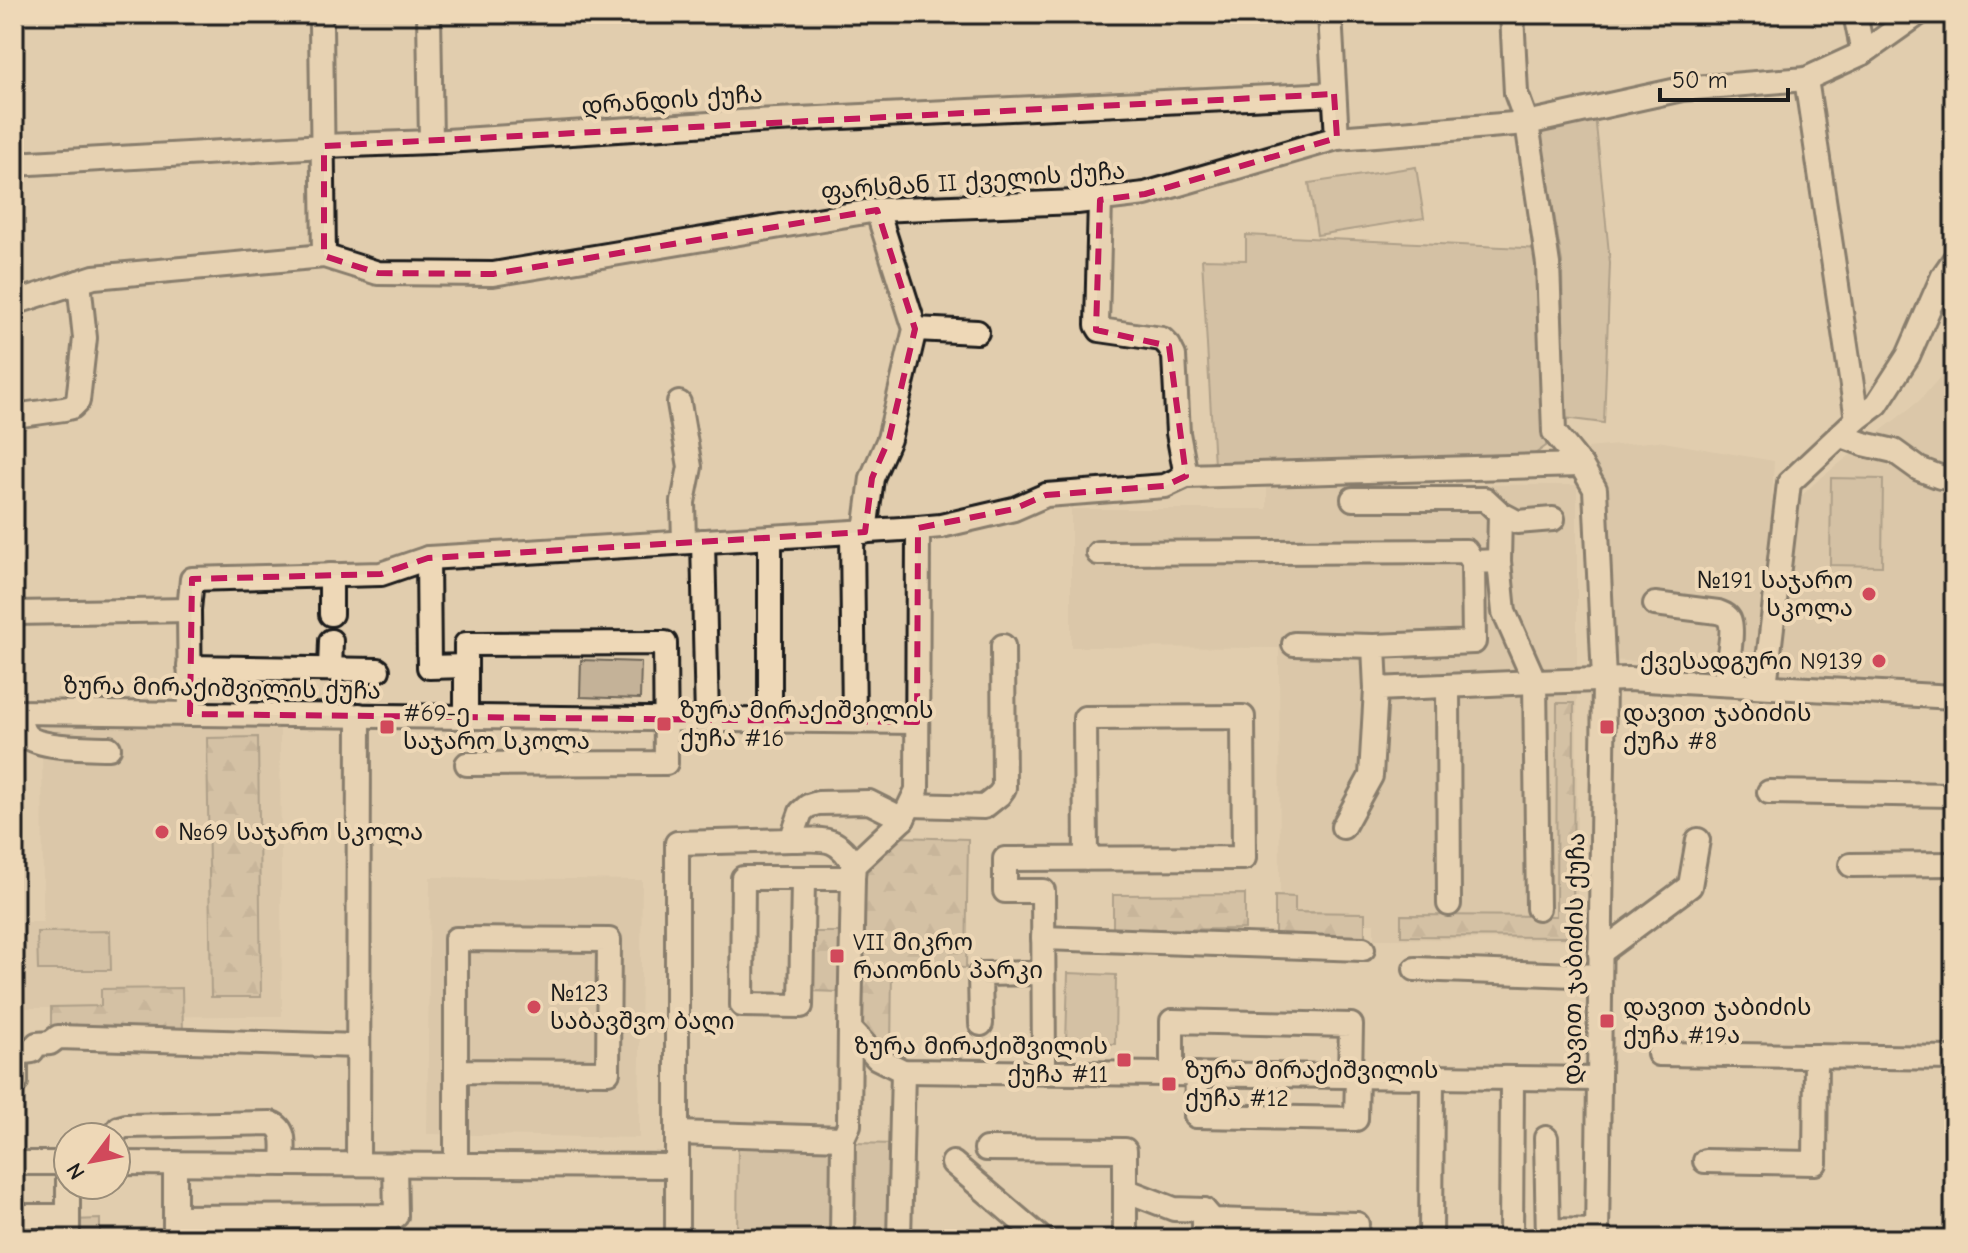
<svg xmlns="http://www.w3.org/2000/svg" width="1968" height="1253" viewBox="0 0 1968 1253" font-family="'Comic Neue','Noto Sans Georgian',sans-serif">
<defs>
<pattern id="forest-firs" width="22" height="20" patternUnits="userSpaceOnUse" patternTransform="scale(2)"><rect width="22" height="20" fill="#c4b298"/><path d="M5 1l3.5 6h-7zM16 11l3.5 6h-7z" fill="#a89882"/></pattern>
</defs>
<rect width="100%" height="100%" fill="#e1cdae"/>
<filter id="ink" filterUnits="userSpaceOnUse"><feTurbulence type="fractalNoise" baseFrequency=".0125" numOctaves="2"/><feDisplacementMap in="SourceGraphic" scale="16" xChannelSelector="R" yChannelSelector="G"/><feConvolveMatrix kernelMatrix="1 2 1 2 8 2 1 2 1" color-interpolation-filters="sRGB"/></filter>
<g filter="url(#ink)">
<!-- built -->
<g fill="#d2bfa2">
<polygon points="1954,361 1954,684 1779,675 1791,514 1793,504 1817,481 1919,401"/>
<polygon points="1658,441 1774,461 1763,670 1612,660 1601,472 1587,448"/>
<polygon points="1267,484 1577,485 1577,940 1374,939 1374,923 1280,923 1279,648 1071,647 1071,509 1267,509"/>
<polygon points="280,724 282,1016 57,1017 57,1008 22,1008 22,922 43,922 42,725"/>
<polygon points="430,877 642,880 639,1138 427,1134"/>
</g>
<!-- forest -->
<g fill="url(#forest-firs)" stroke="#70675a" stroke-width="2">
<polygon points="1557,703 1574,703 1573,937 1401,936 1401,915 1556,916"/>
<polygon points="258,737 261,997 211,997 207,738"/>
<polygon points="898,837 968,839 966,968 892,966 891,1054 862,1032 864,861"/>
<polygon points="1245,894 1245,929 1113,930 1113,895"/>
<polygon points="1275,896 1295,897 1295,912 1365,913 1365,941 1275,940"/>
<polygon points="811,932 840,932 839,992 810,991"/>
<polygon points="182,988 183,1032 51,1033 51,1007 101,1006 101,989"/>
<polygon points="100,1219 100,1239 73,1239 72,1220"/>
</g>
<!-- park -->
<g fill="#c4b298" stroke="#70675a" stroke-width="2">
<polygon points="1595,115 1610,263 1604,423 1564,418 1562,262 1541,137 1543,132"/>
<polygon points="1416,167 1424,218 1317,235 1309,183"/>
<polygon points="1246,235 1544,249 1546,269 1546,446 1532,456 1214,465 1202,259 1246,260"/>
<polygon points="1831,478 1883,479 1882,566 1830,565"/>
<polygon points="581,660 641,662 640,699 580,697"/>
<polygon points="110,931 111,970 38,970 37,932"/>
<polygon points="1068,973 1116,975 1115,1044 1066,1043"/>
<polygon points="738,1140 894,1144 890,1239 737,1239"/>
</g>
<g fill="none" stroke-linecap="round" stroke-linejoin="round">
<defs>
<g id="minor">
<polyline points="429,14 431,142"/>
<polyline points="1330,14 1337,138"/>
<polyline points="1512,14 1516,93 1527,123 1548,264 1554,432 1581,465 1595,489 1604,679 1597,1239"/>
<polyline points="1855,14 1863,53"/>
<polyline points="321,26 324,256"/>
<polyline points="1806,79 1857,419"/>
<polyline points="14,164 324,146 431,142 756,121 1334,94"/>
<polyline points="1100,200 1097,325 1100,330 1162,339 1169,346 1174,356 1178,433 1186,476"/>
<polyline points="14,303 94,277 324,256 378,273 493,274 877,210 1077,202 1145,194 1337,138 1527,123 1682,89 1806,79 1863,53 1918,14"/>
<polyline points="915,329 977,332"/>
<polyline points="679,403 690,467 683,502 684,542"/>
<polyline points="14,416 64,409 72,407 78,401 85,338 79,282"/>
<polyline points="1839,435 1864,444 1894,451 1919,469 1940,477 1954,478"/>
<polyline points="1353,499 1485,499 1500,513"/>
<polyline points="918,528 917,790 903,819 854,865 853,878 850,1029 877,1058 903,1071 1599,1079"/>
<polyline points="865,532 872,478 889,439 915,329 877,210"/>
<polyline points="852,533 854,721"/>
<polyline points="703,541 707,720"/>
<polyline points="1098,553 1466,551 1473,562"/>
<polyline points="428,558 429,667 466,666"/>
<polyline points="1499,561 1500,513 1517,522 1553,519"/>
<path d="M1655 604 1718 612C1723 614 1726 614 1729 619 1735 629 1726 671 1724 684"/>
<polyline points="14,613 189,610"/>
<polyline points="331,614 331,575"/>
<polyline points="1294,644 1374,646"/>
<polyline points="189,667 378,670"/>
<polyline points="330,669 331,641"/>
<polyline points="1448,686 1449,904"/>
<polyline points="1765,686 1789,483 1857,419 1877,404 1908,356 1943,276 1954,260"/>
<polyline points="14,712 917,722"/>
<path d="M19 712C20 720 21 730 27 736 41 749 90 747 109 748"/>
<polyline points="190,714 189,610 192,579 381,574 428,558 918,528 941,526 1014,509 1046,495 1165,486 1186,476 1581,465"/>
<polyline points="466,717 466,644 665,643 666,763 467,764"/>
<polyline points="770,720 770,538"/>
<polyline points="1769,792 1954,795"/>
<polyline points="911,805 984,807 999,795 1004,788 1003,646"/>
<polyline points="1343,827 1371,776 1376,689 1535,682 1504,612 1499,561 1473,562 1474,642 1374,646 1376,689"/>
<path d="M791 840C823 840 836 834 854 865"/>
<polyline points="1851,865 1954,864"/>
<polyline points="803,879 801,1006 742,1005 743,878 853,878"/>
<polyline points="1538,908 1535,682 1628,679 1954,697"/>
<polyline points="1043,938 1363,949"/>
<polyline points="1600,953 1690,886 1698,840"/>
<polyline points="1415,969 1600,976"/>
<polyline points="981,1024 980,974 1043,973"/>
<polyline points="14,1053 16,1053 16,1082 14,1082"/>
<polyline points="16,1053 32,1051 37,1044 50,1043 58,1037 358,1046"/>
<polyline points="1659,1054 1954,1058"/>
<polyline points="1044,1072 1043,891 1005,891 1005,859 1244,858 1243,717 1085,718 1086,859"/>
<polyline points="1172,1074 1172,1021 1351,1025 1350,1076"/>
<polyline points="1197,1074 1196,1116 1356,1119 1357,1077"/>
<polyline points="677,1133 843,1138"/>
<path d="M113 1137 119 1128 126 1126 271 1123C288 1129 283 1149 283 1164"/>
<polyline points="1546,1138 1548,1239"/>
<polyline points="986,1149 1125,1150 1125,1239"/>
<polyline points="1705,1161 1815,1163 1816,1056"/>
<polyline points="14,1163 68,1163"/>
<polyline points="68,1163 68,1239"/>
<polyline points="116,1163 677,1166"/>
<polyline points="953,1163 1042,1239"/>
<polyline points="358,1164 359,715"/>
<polyline points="456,1165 456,939 609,940 608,1072 456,1071"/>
<polyline points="1125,1190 1174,1209 1204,1210 1213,1220 1357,1224"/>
<polyline points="14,1216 68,1216"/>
<polyline points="175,1217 396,1216 395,1164"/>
<polyline points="1548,1230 1597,1231"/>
<polyline points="175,1239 175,1163"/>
<polyline points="677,1239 677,843 791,840 801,812 808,806 818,803 869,802 903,819"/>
<polyline points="842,1239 843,1138 849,1125 850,1029"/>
<polyline points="899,1239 903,1071"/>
<polyline points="1204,1239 1204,1210"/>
<polyline points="1431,1239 1432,1077"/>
<polyline points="1511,1239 1512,1079"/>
</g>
</defs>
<!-- minor casing -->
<use href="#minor" stroke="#1c1c1c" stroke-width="28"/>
<!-- minor -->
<use href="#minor" stroke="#eed8b7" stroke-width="22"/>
</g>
</g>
<!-- marked area -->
<path d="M0 0H1968V1253H0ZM1334 94 1337 138 1145 194 1100 200 1096 330 1169 346 1186 476 1165 486 1046 495 1014 509 918 528 917 722 190 714 192 579 381 574 428 558 865 532 872 478 889 439 915 329 877 210 493 274 378 273 324 256V146Z" fill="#e1cdae" fill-opacity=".55" fill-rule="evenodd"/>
<path fill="none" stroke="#c2185b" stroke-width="6" stroke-dasharray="16 10" stroke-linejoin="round" d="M1334 94 1337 138 1145 194 1100 200 1096 330 1169 346 1186 476 1165 486 1046 495 1014 509 918 528 917 722 190 714 192 579 381 574 428 558 865 532 872 478 889 439 915 329 877 210 493 274 378 273 324 256V146Z"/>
<!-- markers -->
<g fill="#d1495b" stroke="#eed8b7" stroke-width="3">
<circle cx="1869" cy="594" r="8"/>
<circle cx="1879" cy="661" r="8"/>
<rect x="656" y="716" width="16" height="16" rx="4"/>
<rect x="379" y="719" width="16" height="16" rx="4"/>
<rect x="1599" y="719" width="16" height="16" rx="4"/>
<circle cx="162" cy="832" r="8"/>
<rect x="829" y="948" width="16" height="16" rx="4"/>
<circle cx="534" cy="1007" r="8"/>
<rect x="1599" y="1013" width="16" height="16" rx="4"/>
<rect x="1116" y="1052" width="16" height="16" rx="4"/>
<rect x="1161" y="1076" width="16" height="16" rx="4"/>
</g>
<g text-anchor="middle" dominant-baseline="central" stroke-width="8" stroke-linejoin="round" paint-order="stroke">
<!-- street labels -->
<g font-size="24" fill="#1c1c1c" stroke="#eed8b7">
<text transform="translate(672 100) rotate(-4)">დრანდის ქუჩა</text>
<text transform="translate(973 181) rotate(-4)">ფარსმან II ქველის ქუჩა</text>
<text transform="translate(222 688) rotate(1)">ზურა მირაქიშვილის ქუჩა</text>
<text transform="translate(1574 959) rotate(-89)">დავით ჯაბიძის ქუჩა</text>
</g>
<!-- poi labels -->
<g font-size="24" fill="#1c1c1c" stroke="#eed8b7" text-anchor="start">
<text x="1853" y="580" text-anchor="end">№191 საჯარო<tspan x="1853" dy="28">სკოლა</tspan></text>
<text x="1863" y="661" text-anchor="end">ქვესადგური N9139</text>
<text x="680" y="710">ზურა მირაქიშვილის<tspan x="680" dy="28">ქუჩა #16</tspan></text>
<text x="403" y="713">#69-ე<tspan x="403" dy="28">საჯარო სკოლა</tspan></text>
<text x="1623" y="713">დავით ჯაბიძის<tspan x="1623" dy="28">ქუჩა #8</tspan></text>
<text x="178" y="832">№69 საჯარო სკოლა</text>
<text x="853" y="942">VII მიკრო<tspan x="853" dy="28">რაიონის პარკი</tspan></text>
<text x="550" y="993">№123<tspan x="550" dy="28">საბავშვო ბაღი</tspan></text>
<text x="1623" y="1007">დავით ჯაბიძის<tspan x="1623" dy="28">ქუჩა #19ა</tspan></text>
<text x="1108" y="1046" text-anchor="end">ზურა მირაქიშვილის<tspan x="1108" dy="28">ქუჩა #11</tspan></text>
<text x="1185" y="1070">ზურა მირაქიშვილის<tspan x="1185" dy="28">ქუჩა #12</tspan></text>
</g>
</g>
<!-- margin -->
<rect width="1968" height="1253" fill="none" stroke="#eed8b7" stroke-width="48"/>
<rect x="24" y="24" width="1920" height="1205" fill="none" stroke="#1c1c1c" stroke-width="3" filter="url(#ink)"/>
<!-- north arrow -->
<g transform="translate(92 1161) rotate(238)"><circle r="38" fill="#eed8b7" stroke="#9a8d79" stroke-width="2"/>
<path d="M0-6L14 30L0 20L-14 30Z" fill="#d1495b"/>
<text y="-12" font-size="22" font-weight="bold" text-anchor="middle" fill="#1c1c1c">N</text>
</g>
<!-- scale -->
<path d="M1660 88v12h128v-12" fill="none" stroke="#1c1c1c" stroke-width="4"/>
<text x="1672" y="88" font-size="24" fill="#1c1c1c" stroke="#eed8b7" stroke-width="6" paint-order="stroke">50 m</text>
</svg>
